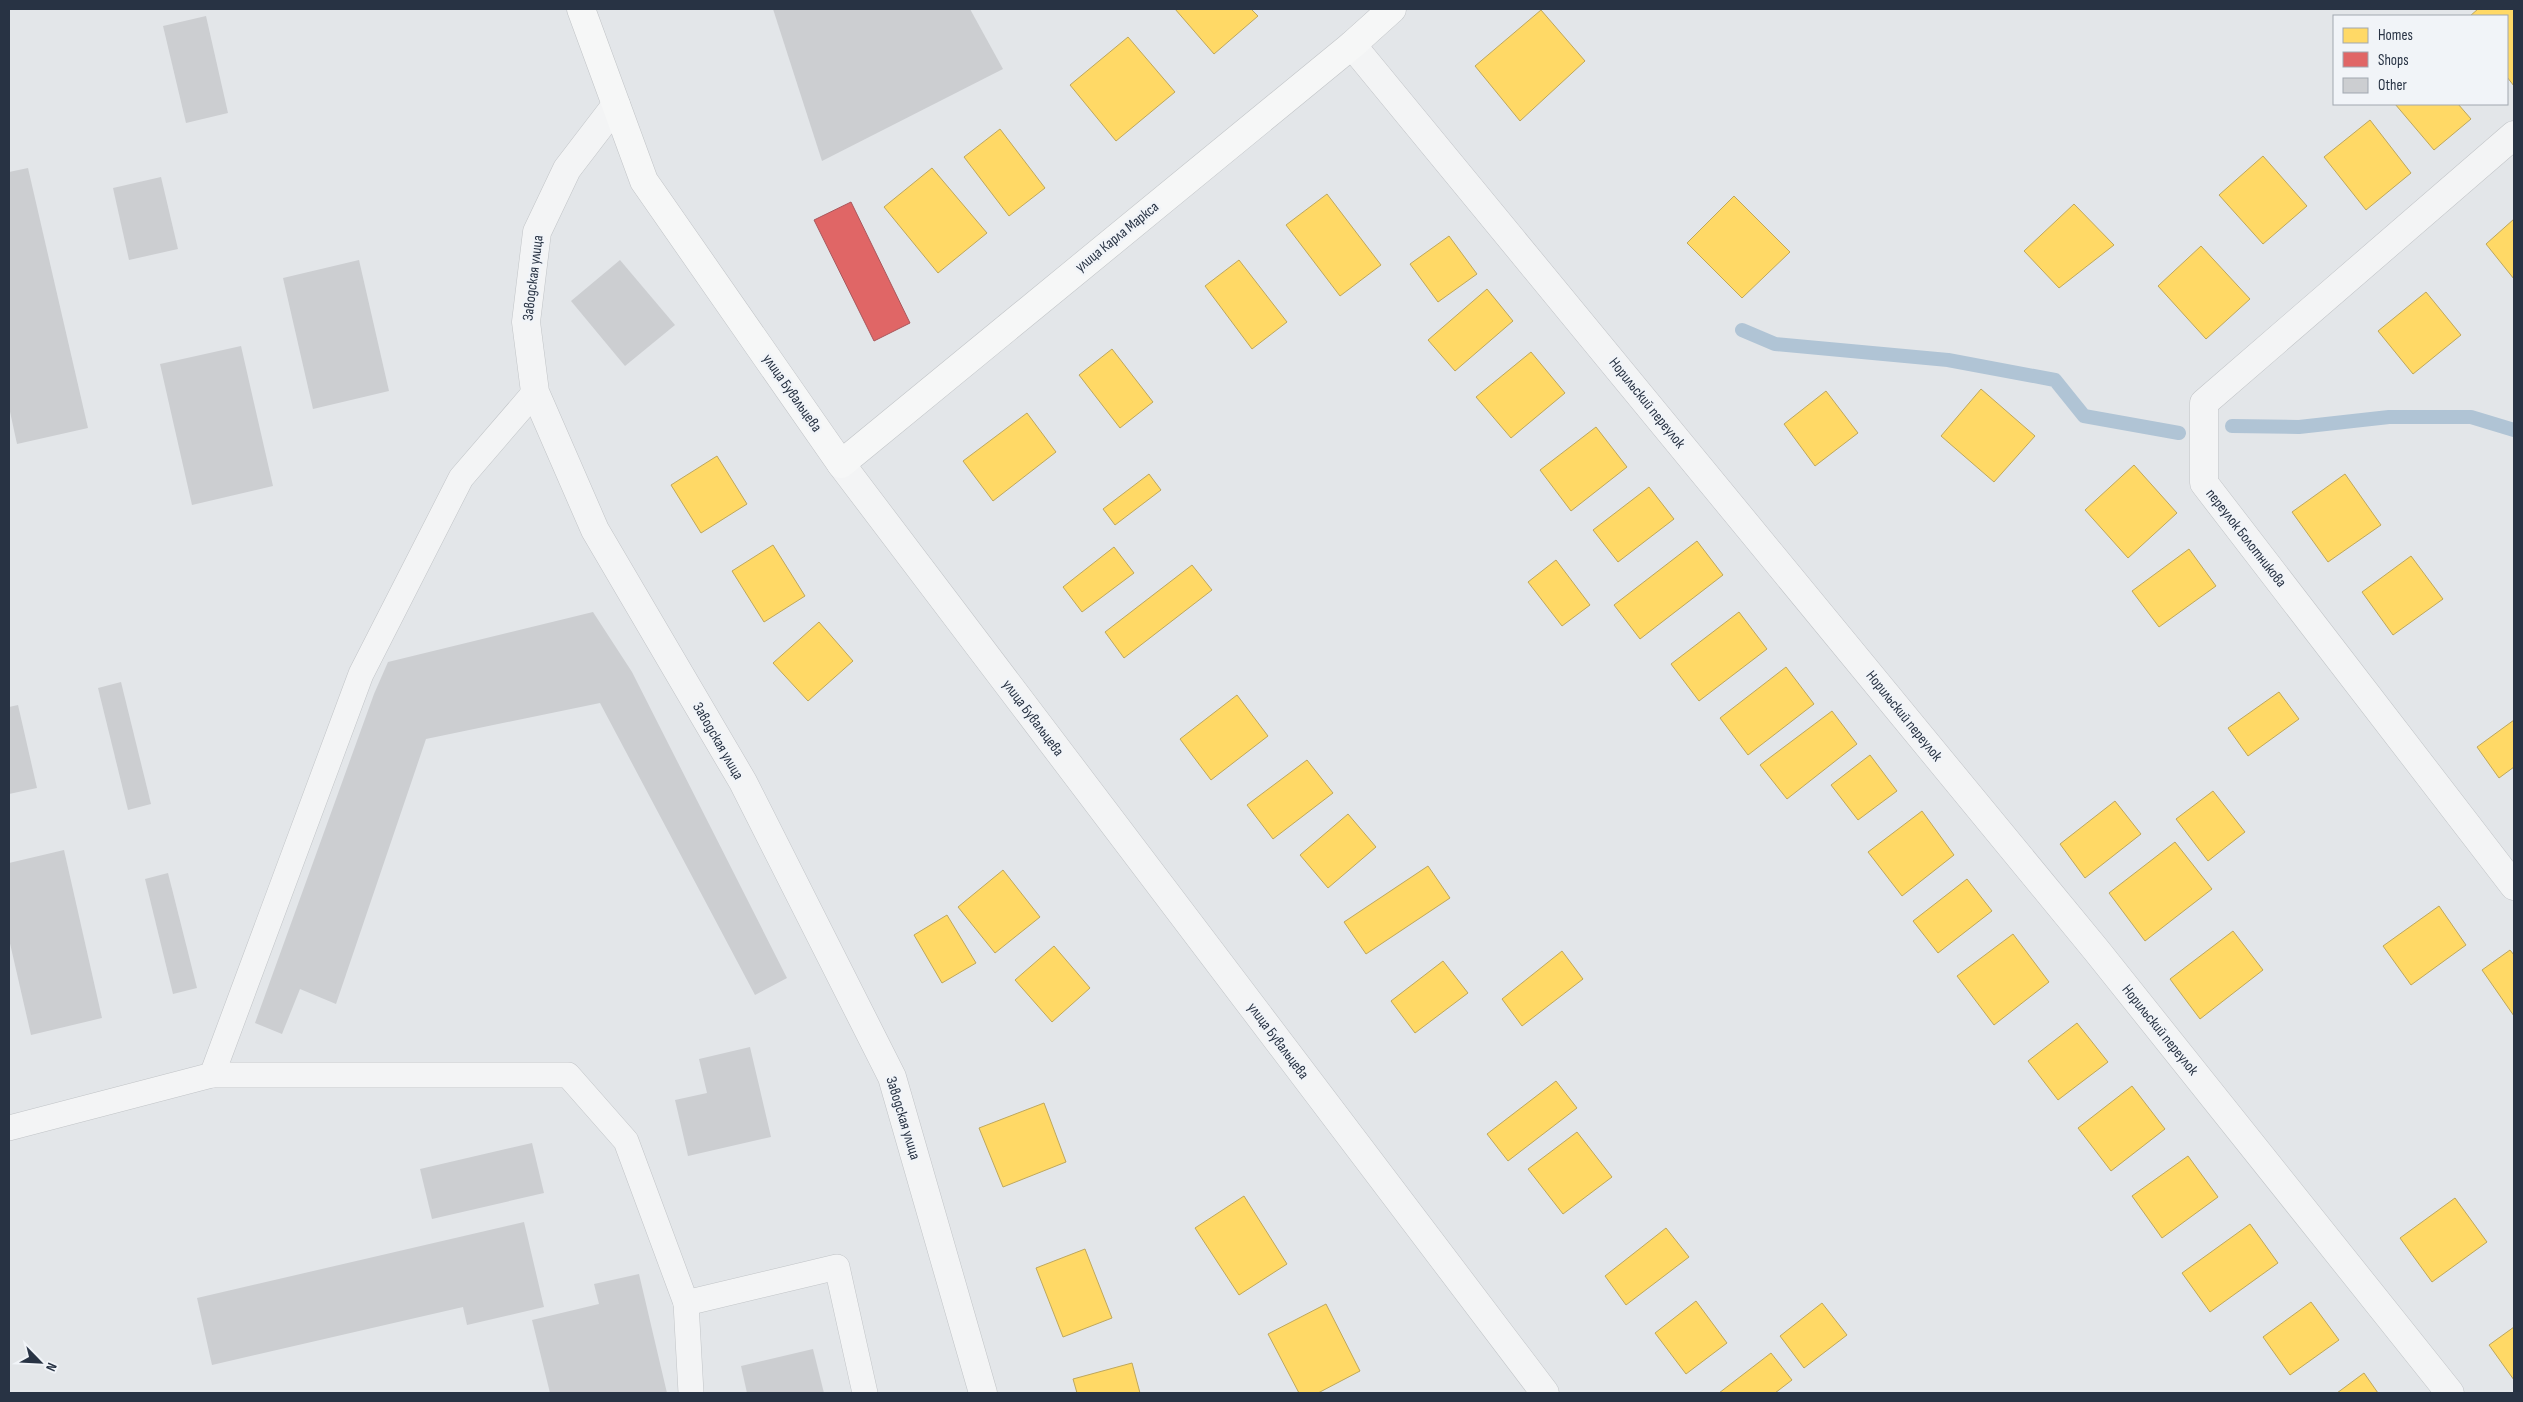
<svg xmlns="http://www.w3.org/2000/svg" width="2523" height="1402" viewBox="0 0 2523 1402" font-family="'Sofia Sans Condensed',sans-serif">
<rect width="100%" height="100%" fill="#e3e6e9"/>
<!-- homes -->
<g fill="#ffd966" stroke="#bea75c">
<polygon points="1175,9 1251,9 1258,16 1214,54"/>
<polygon points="2478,9 2514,9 2514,86 2507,77 2507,16 2470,16"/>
<polygon points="1541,10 1585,61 1520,121 1475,66"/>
<polygon points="1128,37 1175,92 1116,141 1070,85"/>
<polygon points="2395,104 2458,104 2471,119 2434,150"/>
<polygon points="2370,120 2411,173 2366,210 2324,157"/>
<polygon points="1000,129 1045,188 1009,216 964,157"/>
<polygon points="2263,156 2307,206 2263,244 2219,195"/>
<polygon points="932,168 987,233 938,273 884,207"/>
<polygon points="1327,194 1381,265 1340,296 1286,225"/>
<polygon points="1734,196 1790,252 1742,298 1687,243"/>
<polygon points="2074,204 2114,245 2059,288 2024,251"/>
<polygon points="2514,219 2514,279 2486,244"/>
<polygon points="1449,236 1477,274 1438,302 1410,264"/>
<polygon points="2201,246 2250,299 2206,339 2158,286"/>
<polygon points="1239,260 1287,322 1252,349 1205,286"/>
<polygon points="1487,289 1513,321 1455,371 1428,340"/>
<polygon points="2426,292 2461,335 2413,374 2378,331"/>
<polygon points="1112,349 1153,402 1120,428 1079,375"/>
<polygon points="1531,352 1565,393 1511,438 1476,397"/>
<polygon points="1981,389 2035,436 1994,482 1941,436"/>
<polygon points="1826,391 1858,433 1815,466 1784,424"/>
<polygon points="1027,413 1056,452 993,501 963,461"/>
<polygon points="1596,427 1627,467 1571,511 1540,470"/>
<polygon points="717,456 747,504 701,533 671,485"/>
<polygon points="2134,465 2177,513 2128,558 2085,510"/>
<polygon points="1149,474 1161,490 1115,525 1103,509"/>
<polygon points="2345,474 2381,525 2328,562 2292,512"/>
<polygon points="1649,487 1674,519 1618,562 1593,530"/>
<polygon points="1697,541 1723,575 1640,639 1614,605"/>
<polygon points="773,545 805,596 764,622 732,571"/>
<polygon points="1114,547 1134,573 1082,612 1063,587"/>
<polygon points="2189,549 2216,586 2159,627 2132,591"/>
<polygon points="2411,556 2443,599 2393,635 2362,592"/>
<polygon points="1556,560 1590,605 1562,626 1528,582"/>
<polygon points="1192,565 1212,590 1124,658 1105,632"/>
<polygon points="1739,612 1767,649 1699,701 1671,664"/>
<polygon points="819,622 853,661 808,701 773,663"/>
<polygon points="1786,667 1814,704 1748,755 1720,718"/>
<polygon points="2279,692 2299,719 2248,756 2228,728"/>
<polygon points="1237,695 1268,736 1211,780 1180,739"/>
<polygon points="1832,711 1857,744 1787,799 1760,765"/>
<polygon points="2514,720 2514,767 2499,778 2477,747"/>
<polygon points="1870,755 1897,791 1858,820 1831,785"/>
<polygon points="1307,760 1333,793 1273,839 1247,805"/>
<polygon points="2213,791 2245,832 2208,861 2176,819"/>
<polygon points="2115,801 2141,834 2085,878 2060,844"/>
<polygon points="1922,811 1954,855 1902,896 1868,852"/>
<polygon points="1348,814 1376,847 1328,888 1300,855"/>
<polygon points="2175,842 2212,889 2145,941 2109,893"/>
<polygon points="1428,866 1450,898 1366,954 1344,922"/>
<polygon points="1003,870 1040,917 995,953 958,907"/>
<polygon points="1967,879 1992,911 1938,953 1913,921"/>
<polygon points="2439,906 2466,945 2411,985 2383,946"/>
<polygon points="947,915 976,963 942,983 914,935"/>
<polygon points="2233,931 2263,970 2200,1019 2170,979"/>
<polygon points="2013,934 2049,982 1994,1025 1957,976"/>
<polygon points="1054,946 1090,988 1052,1022 1015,980"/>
<polygon points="2510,950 2514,955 2514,1016 2482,970"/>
<polygon points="1562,951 1583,979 1522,1026 1502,999"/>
<polygon points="1443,961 1468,993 1415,1033 1391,1001"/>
<polygon points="2077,1023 2108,1062 2058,1100 2028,1061"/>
<polygon points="1556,1081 1577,1108 1508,1161 1487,1134"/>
<polygon points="2132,1086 2165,1129 2111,1171 2078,1128"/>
<polygon points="1044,1103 1066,1162 1003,1187 979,1128"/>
<polygon points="1577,1132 1612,1177 1563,1214 1528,1169"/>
<polygon points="2188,1156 2218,1197 2162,1238 2132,1196"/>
<polygon points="1244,1196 1287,1264 1239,1295 1195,1228"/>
<polygon points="2455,1198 2487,1242 2432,1282 2400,1238"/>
<polygon points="2250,1224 2278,1263 2210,1312 2182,1273"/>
<polygon points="1666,1228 1689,1257 1626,1305 1605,1276"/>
<polygon points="1085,1249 1112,1318 1063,1337 1036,1268"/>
<polygon points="1696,1301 1727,1343 1686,1374 1655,1333"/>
<polygon points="2311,1302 2339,1340 2290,1375 2263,1337"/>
<polygon points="1822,1303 1847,1335 1804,1368 1780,1336"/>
<polygon points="1326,1304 1360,1371 1318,1393 1299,1393 1268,1334"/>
<polygon points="2514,1327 2514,1380 2489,1345"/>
<polygon points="1771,1353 1792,1380 1775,1393 1719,1393"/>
<polygon points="1132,1363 1140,1393 1077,1393 1073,1379"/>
<polygon points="2364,1373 2378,1393 2337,1393"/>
</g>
<!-- shops -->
<polygon fill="#e06666" stroke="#a9575c" points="851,202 910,323 874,341 814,220"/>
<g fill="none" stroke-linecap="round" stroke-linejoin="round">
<!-- stream -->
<g stroke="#b0c4d5" stroke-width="14">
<polyline points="1742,330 1775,344 1948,360 2055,380 2084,416 2179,433"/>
<polyline points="2232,426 2299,427 2389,417 2471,417 2514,430"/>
</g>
</g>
<!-- building -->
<g fill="#ccced1">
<polygon points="773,9 970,9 1003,69 822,161"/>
<polygon points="206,16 228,113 186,123 163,26"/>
<polygon points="28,168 88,428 17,444 9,407 9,172"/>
<polygon points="161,177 178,249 129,260 113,188"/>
<polygon points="359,260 389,391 313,409 283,278"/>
<polygon points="620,260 675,325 625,366 571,301"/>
<polygon points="241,346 273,486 192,505 160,364"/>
<polygon points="593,612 632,672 787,978 755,995 600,703 426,739 336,1004 300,989 282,1034 255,1023 374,694 388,662"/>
<polygon points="121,682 151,804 128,810 98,688"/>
<polygon points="18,705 37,788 9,794 9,707"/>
<polygon points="64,850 102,1018 31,1035 9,939 9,863"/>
<polygon points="168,873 197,988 173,994 145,879"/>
<polygon points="750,1047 771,1137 688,1156 675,1100 707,1093 699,1059"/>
<polygon points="532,1143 544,1193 432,1219 420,1169"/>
<polygon points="524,1222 544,1307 467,1325 463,1307 212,1365 197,1298"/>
<polygon points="639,1274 667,1393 550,1393 532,1320 599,1304 594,1284"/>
<polygon points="813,1349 824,1393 747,1393 741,1366"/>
</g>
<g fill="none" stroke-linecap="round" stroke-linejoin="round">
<defs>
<g id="service">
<polyline points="212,1075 568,1075 626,1141 686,1303 837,1267 865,1393"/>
<polyline points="9,1128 212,1075 361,674 461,478 535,392"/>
<polyline points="686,1303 691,1393"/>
</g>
<g id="minor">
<polyline points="1352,45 2097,951 2450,1393"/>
<polyline points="616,105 567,169 537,232 526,322 535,392 595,530 743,782 892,1077 983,1393"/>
<polyline points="2514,135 2204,403 2204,483 2514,886"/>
</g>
<polyline id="tertiary" points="841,464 1545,1393"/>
<polyline id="secondary" points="581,9 644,181 841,464 1352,45 1392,9"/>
</defs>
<!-- service casing -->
<use href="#service" stroke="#c1c4c7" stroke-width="26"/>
<!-- minor casing -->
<use href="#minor" stroke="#c1c4c7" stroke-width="29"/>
<!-- tertiary casing -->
<use href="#tertiary" stroke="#c1c4c7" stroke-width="29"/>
<!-- secondary casing -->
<use href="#secondary" stroke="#c1c4c7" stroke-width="29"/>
<!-- service -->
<use href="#service" stroke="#f3f4f5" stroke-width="25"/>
<!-- minor -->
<use href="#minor" stroke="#f3f4f5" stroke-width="28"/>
<!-- tertiary -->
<use href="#tertiary" stroke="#f3f4f5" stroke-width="28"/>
<!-- secondary -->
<use href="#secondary" stroke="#f6f7f7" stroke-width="28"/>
</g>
<g text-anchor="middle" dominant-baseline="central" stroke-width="5" stroke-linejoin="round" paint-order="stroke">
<!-- street labels -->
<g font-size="15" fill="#283344" stroke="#f1f4f8">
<text transform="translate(1117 237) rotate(-39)">улица Карла Маркса</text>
<text transform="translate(533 278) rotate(-83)">Заводская улица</text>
<text transform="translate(792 393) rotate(55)">улица Бувальцева</text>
<text transform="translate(1647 403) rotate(51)">Норильский переулок</text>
<text transform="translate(2246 538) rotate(52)">переулок Болотникова</text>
<text transform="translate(1904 716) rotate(51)">Норильский переулок</text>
<text transform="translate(1033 718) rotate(53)">улица Бувальцева</text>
<text transform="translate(718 741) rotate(60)">Заводская улица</text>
<text transform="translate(2160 1030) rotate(51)">Норильский переулок</text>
<text transform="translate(1278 1041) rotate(53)">улица Бувальцева</text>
<text transform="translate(903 1118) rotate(73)">Заводская улица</text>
</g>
</g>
<!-- border -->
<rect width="2523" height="1402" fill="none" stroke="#283344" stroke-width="20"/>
<!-- legend -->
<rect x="2333" y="15" width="175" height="90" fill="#f1f4f8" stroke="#a1a7b0"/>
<rect x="2343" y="28" width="25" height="15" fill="#ffd966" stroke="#a1a7b0"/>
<text x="2378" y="40" font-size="15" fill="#283344">Homes</text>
<rect x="2343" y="52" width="25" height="15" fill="#e06666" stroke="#a1a7b0"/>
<text x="2378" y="65" font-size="15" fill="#283344">Shops</text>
<rect x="2343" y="78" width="25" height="15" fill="#ccced1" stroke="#a1a7b0"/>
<text x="2378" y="90" font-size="15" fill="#283344">Other</text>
<!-- north arrow -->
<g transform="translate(40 1362) rotate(114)" stroke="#f1f4f8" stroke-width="4" paint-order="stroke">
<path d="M0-4L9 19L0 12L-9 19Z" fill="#283344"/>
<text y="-8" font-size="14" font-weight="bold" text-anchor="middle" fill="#283344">N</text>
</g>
</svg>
